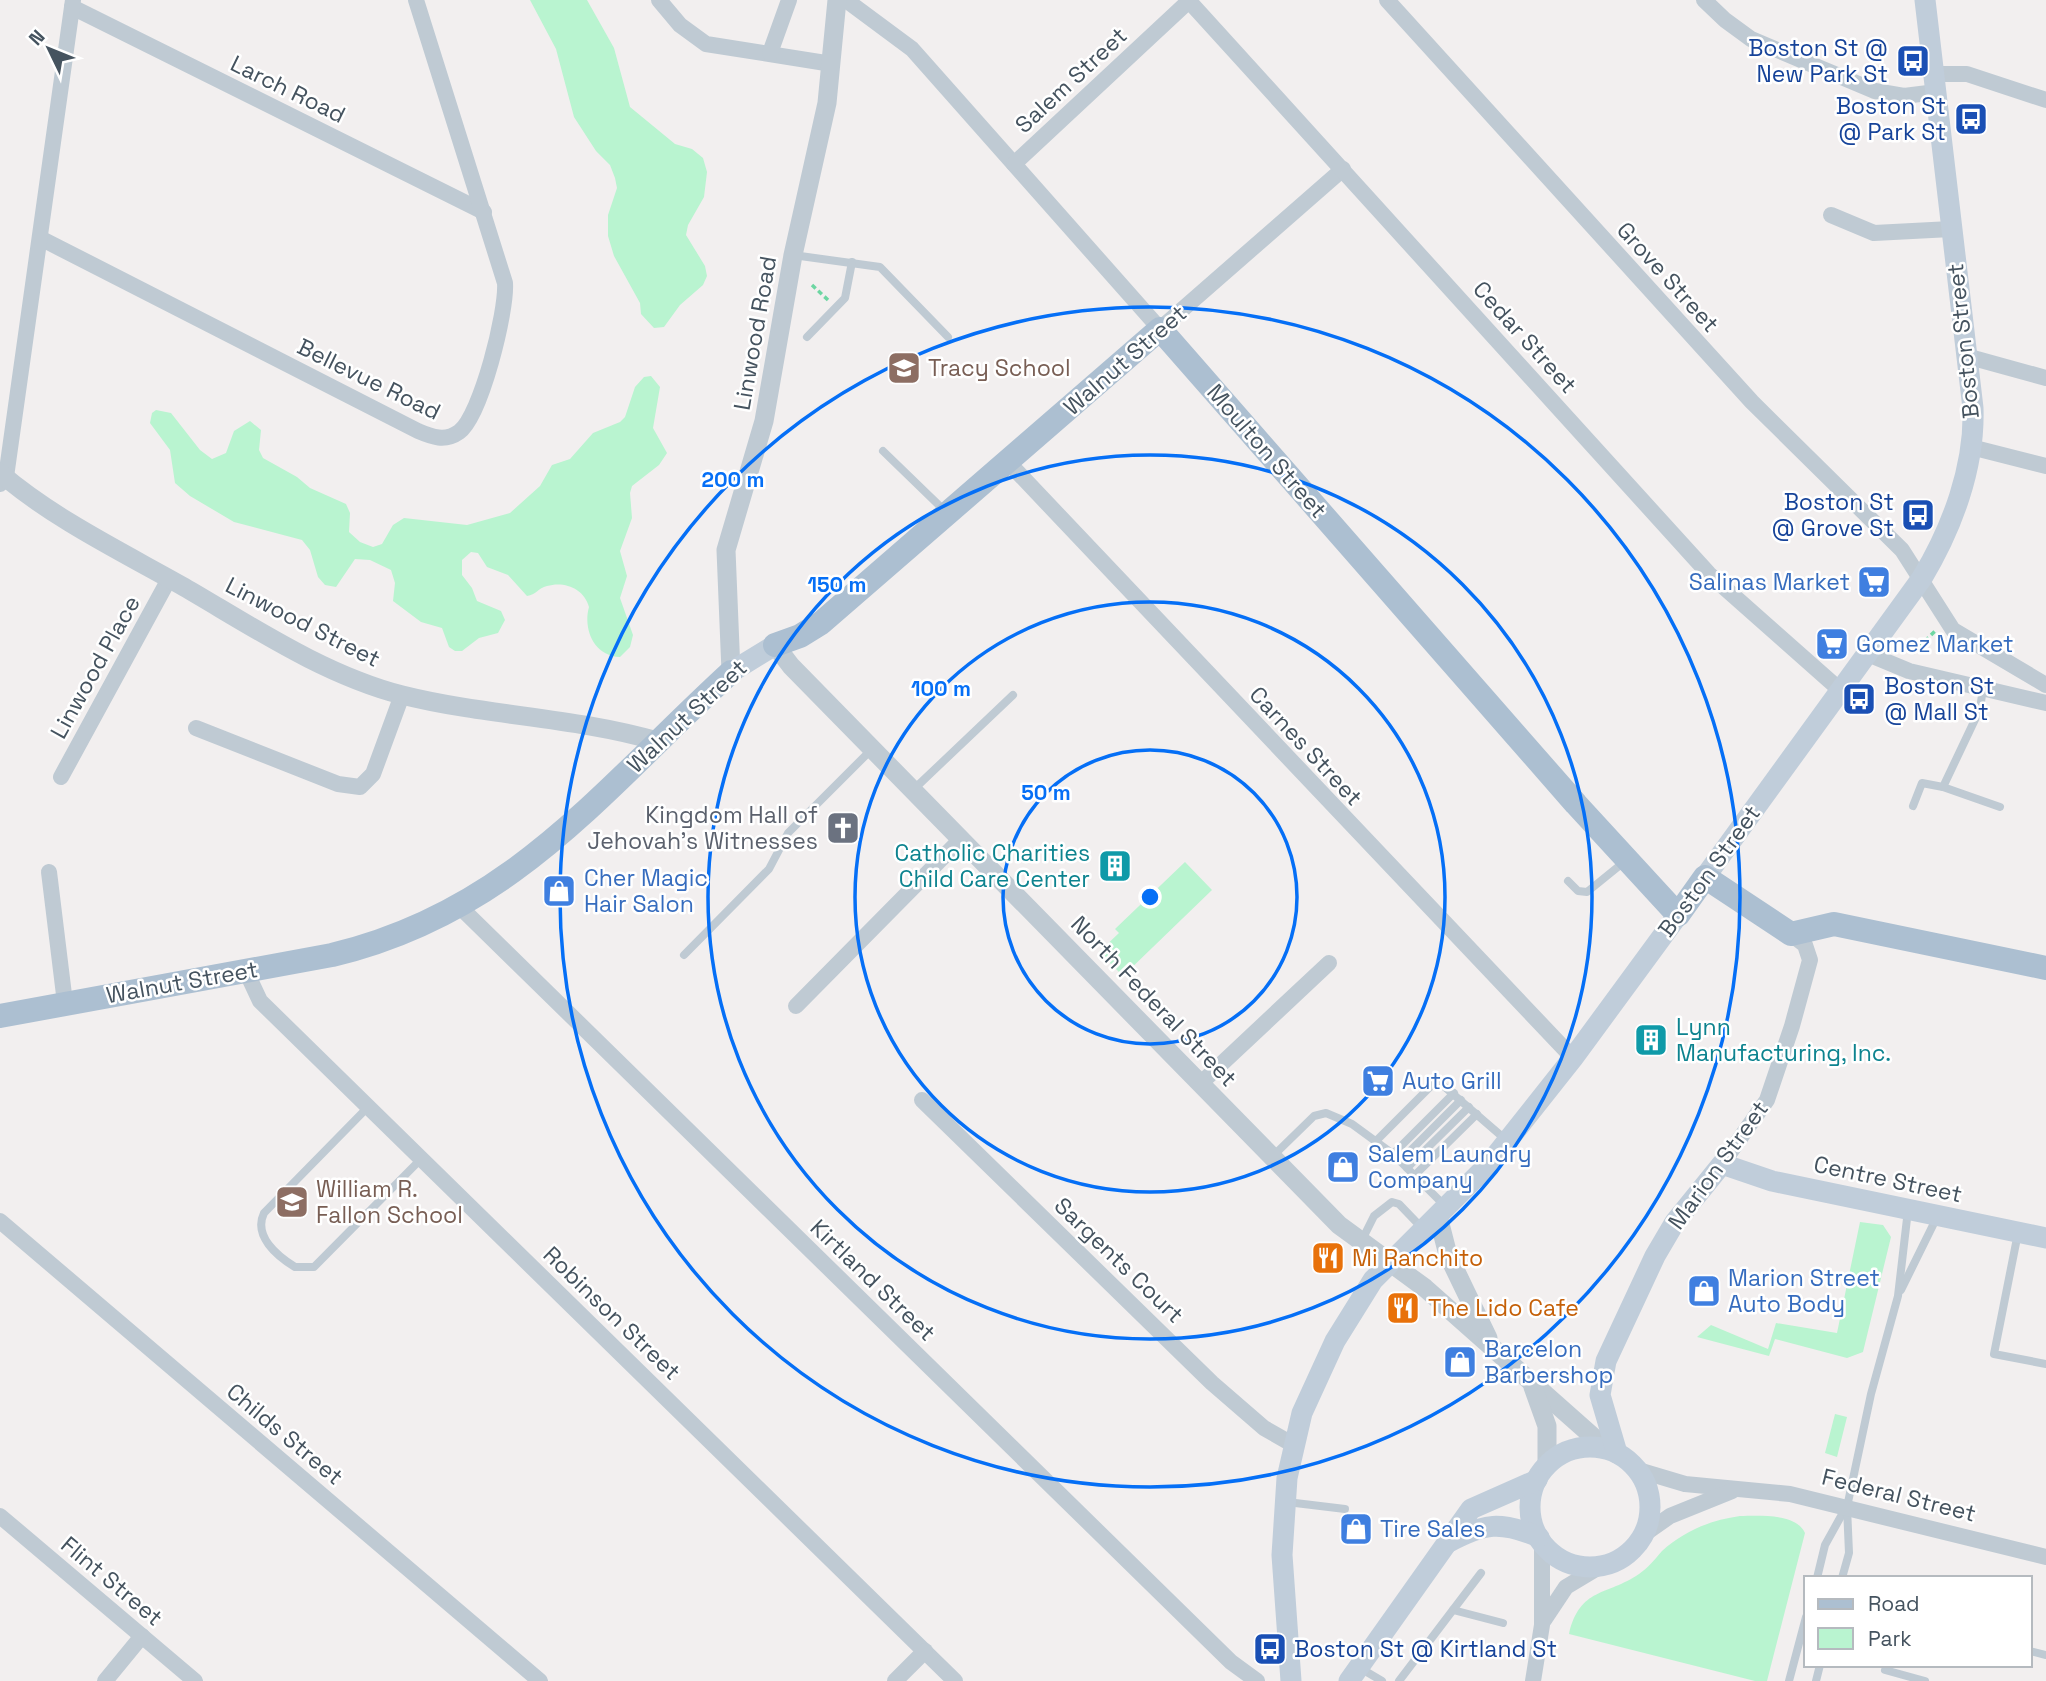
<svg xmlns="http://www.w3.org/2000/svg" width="2046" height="1681" viewBox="0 0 2046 1681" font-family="'Space Grotesk',sans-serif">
<rect width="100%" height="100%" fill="#f2efef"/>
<!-- green -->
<g fill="#b9f4d0">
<polygon points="530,0 587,0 614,48 630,107 675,144 692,149 703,158 707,172 704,197 688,225 686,235 705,266 707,276 703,285 680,305 664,327 654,328 641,314 640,303 614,256 608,236 608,215 617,188 615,178 610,165 596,151 574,117 556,49"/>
<path d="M651 376 660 387 653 428 667 453 659 465 632 486 630 493 632 518 620 551 627 576 620 598 633 635 630 647 620 657C593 656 583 628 589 607 584 588 564 581 547 586 538 588 536 595 527 596L508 575 487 567 478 553 471 552 462 560V575L472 588 477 601 501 611 505 620 498 633 479 638 462 651H455L449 647 442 628 421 622 393 601 395 583 391 570 370 560 355 559 336 587 325 585 318 577 310 550 302 540 234 522 190 496 175 483 170 450 150 423 152 413 156 410 171 413 200 450 212 459 226 453 234 431 250 421 261 430 259 450 263 458 297 477 310 488 346 504 350 513 349 532 360 542 373 547 382 544 393 525 404 518 467 525 510 513 540 486 552 465 570 459 593 433 620 422 625 417 635 387 644 377Z"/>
<polygon points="1185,862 1212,890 1123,976 1099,952 1119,933 1115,929"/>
<polygon points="1860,1222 1883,1225 1891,1237 1863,1352 1847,1358 1775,1339 1769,1356 1697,1337 1711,1325 1768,1349 1776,1323 1837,1333"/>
<polygon points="1835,1414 1847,1417 1837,1457 1825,1453"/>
<path d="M1740 1516C1759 1516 1796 1513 1805 1533L1767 1681H1755L1569 1634C1580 1587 1607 1596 1639 1574 1648 1568 1655 1559 1662 1551 1684 1531 1711 1520 1740 1516Z"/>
</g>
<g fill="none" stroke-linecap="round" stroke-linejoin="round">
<!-- path -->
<g stroke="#6dd6a2" stroke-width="3.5" stroke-dasharray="5 3.5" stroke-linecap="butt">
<polyline points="812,285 828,300"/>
<polyline points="1913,653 1935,631"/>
</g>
<!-- service -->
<g stroke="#bfcad3" stroke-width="8">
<polyline points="793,255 880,267 948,337"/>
<polyline points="807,337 845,298 852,262"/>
<polyline points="883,451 946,512"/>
<polyline points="1943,787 2000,807"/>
<polyline points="913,790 1013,695"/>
<polyline points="1913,806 1922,783 1943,787 1980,709 1983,688"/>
<polyline points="1568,881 1578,891 1587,892 1624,862"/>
<polyline points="684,955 769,869 788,833 873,748"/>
<path d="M369 1106 264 1213C253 1236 277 1256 295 1267H314L422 1158"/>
<polyline points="1375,1142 1432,1085 1439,1082 1505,1139"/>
<polyline points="1393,1154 1454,1093"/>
<polyline points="1274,1155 1314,1116 1326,1113 1352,1124 1393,1154 1446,1207"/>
<polyline points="1400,1161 1461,1100"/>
<polyline points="1407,1168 1469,1107"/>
<polyline points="1414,1176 1477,1114"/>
<polyline points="2018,1233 1994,1354 2046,1364"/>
<polyline points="1362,1240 1374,1216 1392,1202 1399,1204 1423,1229"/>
<polyline points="1901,1290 1937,1217"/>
<polyline points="1287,1502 1345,1509"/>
<polyline points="1817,1578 1825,1545 1845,1509"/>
<polyline points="1842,1578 1849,1553 1847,1507 1871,1394 1898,1296 1908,1210"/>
<polyline points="1453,1610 1503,1623"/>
<polyline points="2030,1651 2046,1655"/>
<polyline points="1360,1668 1382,1681"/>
<polyline points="1885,1670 1925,1681"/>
<polyline points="1399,1681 1481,1573"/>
<polyline points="1789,1681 1806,1617"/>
<polyline points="1816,1681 1820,1665"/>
</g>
<!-- minor -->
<g stroke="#bfcad3" stroke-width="16">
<polyline points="659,0 680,25 706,44 832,64"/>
<polyline points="846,0 912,49 1160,329 1343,169"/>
<polyline points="1387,0 1752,402 1902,550 1953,630 2046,685"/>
<polyline points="1704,0 1725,20 1751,39 1875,91 1904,96 1936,92"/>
<polyline points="1189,1 1709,574 1840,690"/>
<polyline points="72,7 484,212"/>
<polyline points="770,53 789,0"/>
<polyline points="1934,74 1967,74 2046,100"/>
<polyline points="1014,164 1190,0"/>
<polyline points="1831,215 1874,233 1951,229"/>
<path d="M42 239 418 431C432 437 445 442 459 432 481 416 507 311 505 283L416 0"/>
<polyline points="1966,356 2046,378"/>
<polyline points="1971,447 2046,466"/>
<polyline points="1008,462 1573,1058"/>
<polyline points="0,484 6,477 73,0"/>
<polyline points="1868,654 1909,671 2046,703"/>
<polyline points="196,728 338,784 360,787 373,774 402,695"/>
<polyline points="61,777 169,579"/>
<polyline points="49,872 65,1003"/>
<polyline points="460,907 1231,1662 1257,1681"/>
<polyline points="246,971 260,1001 955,1681"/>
<polyline points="796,1006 961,839"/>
<polyline points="1200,1084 1329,963"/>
<polyline points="922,1100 1212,1383 1264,1428 1292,1444"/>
<polyline points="1722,1164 1767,1100 1792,1026 1810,960 1805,945 1791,934"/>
<polyline points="0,1221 540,1681"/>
<polyline points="1638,1470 1685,1484 1790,1494 2046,1557"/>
<polyline points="0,1516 195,1681"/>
<polyline points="1643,1535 1670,1516 1732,1491"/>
<polyline points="1544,1620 1566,1587 1601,1566"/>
<polyline points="105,1681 142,1636"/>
<polyline points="895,1681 925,1651"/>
<polyline points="1533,1681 1542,1625 1542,1541"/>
</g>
<!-- tertiary -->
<g stroke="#bfcad3" stroke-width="19">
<path d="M0 473C54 519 122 552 184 587 253 627 324 675 402 695 486 716 574 717 657 741"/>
<polyline points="775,645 791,666 1339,1225 1425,1288 1608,1450"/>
<polyline points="731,672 726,550 764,421 793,255 827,103 837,0"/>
<polyline points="1438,1216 1448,1255 1488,1338"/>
<polyline points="1533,1387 1547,1426 1547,1466"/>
</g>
<!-- secondary -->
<g stroke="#c0cdda" stroke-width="21">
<polyline points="731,672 775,645"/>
<path d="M1705 877 1922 578C1952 528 1975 467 1973 408L1925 0"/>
<circle cx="1590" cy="1507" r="60"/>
<polyline points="1617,1453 1600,1395 1606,1361 1655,1256 1675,1222 1722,1164 1772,1181 2046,1238"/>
<path d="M1449 1542C1485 1523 1500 1521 1539 1537"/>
<polyline points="1291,1681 1282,1555 1287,1478 1302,1413 1335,1341 1373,1280 1489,1164 1573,1058 1678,915"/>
<polyline points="1349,1681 1471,1509 1537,1480"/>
</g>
<!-- primary -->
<g stroke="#acbfd1" stroke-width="24">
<polyline points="775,645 800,636 821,623 1160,329 1576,804 1678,915 1705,877 1791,934 1834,924 2046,968"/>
<path d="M0 1016 332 955C512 912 602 790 731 672"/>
</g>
</g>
<!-- distance rings -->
<g fill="none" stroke="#056ff6" stroke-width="3.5">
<circle cx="1150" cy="897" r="147"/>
<circle cx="1150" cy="897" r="295"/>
<circle cx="1150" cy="897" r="442"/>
<circle cx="1150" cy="897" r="590"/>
</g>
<!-- icons -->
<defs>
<symbol id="bus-square" viewBox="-11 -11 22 22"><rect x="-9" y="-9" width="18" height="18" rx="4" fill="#1a4fb4" stroke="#fff"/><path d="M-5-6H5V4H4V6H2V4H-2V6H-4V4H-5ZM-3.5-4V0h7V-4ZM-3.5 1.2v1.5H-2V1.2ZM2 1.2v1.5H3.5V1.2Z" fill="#fff"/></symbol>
<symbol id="school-square" viewBox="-11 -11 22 22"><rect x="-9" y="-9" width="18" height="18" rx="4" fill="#8d6e63" stroke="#fff"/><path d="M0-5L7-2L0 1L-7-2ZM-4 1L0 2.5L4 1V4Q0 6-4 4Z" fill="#fff"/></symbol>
<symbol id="supermarket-square" viewBox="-11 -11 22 22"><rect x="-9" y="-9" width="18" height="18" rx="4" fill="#3f7fe0" stroke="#fff"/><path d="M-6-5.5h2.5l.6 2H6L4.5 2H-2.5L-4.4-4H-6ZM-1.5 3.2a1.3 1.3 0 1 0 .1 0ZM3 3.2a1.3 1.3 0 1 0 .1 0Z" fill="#fff"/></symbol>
<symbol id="church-square" viewBox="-11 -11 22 22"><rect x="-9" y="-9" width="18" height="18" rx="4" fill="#6b7280" stroke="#fff"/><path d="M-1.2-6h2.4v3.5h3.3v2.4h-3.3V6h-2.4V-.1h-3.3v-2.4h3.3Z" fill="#fff"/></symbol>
<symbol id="building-square" viewBox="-11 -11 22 22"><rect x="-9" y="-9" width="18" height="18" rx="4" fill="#0f9aa8" stroke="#fff"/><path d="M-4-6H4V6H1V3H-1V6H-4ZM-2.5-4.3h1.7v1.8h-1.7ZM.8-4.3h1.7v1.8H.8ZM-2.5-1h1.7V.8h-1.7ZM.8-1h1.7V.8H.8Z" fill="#fff"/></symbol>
<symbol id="shop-square" viewBox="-11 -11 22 22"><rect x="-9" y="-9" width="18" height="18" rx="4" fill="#3f7fe0" stroke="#fff"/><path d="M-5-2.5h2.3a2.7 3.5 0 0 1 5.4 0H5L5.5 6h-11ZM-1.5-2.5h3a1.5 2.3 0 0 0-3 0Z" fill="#fff"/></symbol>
<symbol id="restaurant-square" viewBox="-11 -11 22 22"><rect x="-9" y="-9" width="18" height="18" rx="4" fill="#e8710a" stroke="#fff"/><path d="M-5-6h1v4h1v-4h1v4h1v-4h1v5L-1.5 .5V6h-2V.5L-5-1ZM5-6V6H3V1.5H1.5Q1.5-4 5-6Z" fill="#fff"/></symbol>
</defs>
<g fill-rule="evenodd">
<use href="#bus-square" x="1894" y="42" width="38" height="38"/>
<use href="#bus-square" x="1952" y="100" width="38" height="38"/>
<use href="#school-square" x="885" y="349" width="38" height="38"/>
<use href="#bus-square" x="1899" y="496" width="38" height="38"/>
<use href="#supermarket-square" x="1855" y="563" width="38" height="38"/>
<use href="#supermarket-square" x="1813" y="625" width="38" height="38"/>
<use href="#bus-square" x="1840" y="680" width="38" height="38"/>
<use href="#church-square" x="824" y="809" width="38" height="38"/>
<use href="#building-square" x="1096" y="847" width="38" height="38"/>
<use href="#shop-square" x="540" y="872" width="38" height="38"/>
<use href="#building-square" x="1632" y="1021" width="38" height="38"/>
<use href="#supermarket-square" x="1359" y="1062" width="38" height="38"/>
<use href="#shop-square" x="1324" y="1148" width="38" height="38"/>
<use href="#school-square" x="273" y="1183" width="38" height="38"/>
<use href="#restaurant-square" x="1309" y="1239" width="38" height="38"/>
<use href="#shop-square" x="1685" y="1272" width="38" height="38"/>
<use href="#restaurant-square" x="1384" y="1289" width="38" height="38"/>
<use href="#shop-square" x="1441" y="1343" width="38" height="38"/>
<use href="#shop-square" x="1337" y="1510" width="38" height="38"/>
<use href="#bus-square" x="1251" y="1630" width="38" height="38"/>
</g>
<g text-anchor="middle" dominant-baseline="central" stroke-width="5" stroke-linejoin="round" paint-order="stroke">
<!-- transit labels -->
<g font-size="23" fill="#164399" stroke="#fff" text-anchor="end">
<text x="1888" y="48">Boston St @<tspan x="1888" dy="26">New Park St</tspan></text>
<text x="1946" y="106">Boston St<tspan x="1946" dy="26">@ Park St</tspan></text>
<text x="1894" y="502">Boston St<tspan x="1894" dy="26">@ Grove St</tspan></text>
<text x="1884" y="686" text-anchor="start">Boston St<tspan x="1884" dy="26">@ Mall St</tspan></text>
<text x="1294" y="1649" text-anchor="start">Boston St @ Kirtland St</text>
</g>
<!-- street labels -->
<g font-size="23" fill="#45535f" stroke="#fff">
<text transform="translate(1071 80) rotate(-43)">Salem Street</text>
<text transform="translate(288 89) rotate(26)">Larch Road</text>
<text transform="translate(1668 277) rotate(48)">Grove Street</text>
<text transform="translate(755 333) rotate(-80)">Linwood Road</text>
<text transform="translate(1525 337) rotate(48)">Cedar Street</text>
<text transform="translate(1963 341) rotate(-96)">Boston Street</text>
<text transform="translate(1125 360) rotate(-41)">Walnut Street</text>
<text transform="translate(369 379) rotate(26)">Bellevue Road</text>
<text transform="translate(1267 451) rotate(49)">Moulton Street</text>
<text transform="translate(303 622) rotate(27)">Linwood Street</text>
<text transform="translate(95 667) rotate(-61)">Linwood Place</text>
<text transform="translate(687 716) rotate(-43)">Walnut Street</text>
<text transform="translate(1306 746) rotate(47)">Carnes Street</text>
<text transform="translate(1709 871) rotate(-54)">Boston Street</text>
<text transform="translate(182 982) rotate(-10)">Walnut Street</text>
<text transform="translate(1154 1001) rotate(46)">North Federal Street</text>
<text transform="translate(1718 1165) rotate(-54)">Marion Street</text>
<text transform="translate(1888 1179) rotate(12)">Centre Street</text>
<text transform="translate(1119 1260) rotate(44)">Sargents Court</text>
<text transform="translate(873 1280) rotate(44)">Kirtland Street</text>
<text transform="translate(612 1313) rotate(44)">Robinson Street</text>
<text transform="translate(285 1434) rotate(40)">Childs Street</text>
<text transform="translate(1899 1495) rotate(14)">Federal Street</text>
<text transform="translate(112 1581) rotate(40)">Flint Street</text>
</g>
<!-- education labels -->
<g font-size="23" fill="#785e54" stroke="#fff" text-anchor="start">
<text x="928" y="368">Tracy School</text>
<text x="316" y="1189">William R.<tspan x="316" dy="26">Fallon School</tspan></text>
</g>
<!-- shop labels -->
<g font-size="23" fill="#366cbe" stroke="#fff" text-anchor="start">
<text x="1850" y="582" text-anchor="end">Salinas Market</text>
<text x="1856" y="644">Gomez Market</text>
<text x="584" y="878">Cher Magic<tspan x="584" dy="26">Hair Salon</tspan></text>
<text x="1402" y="1081">Auto Grill</text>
<text x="1368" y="1154">Salem Laundry<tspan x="1368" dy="26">Company</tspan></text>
<text x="1728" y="1278">Marion Street<tspan x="1728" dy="26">Auto Body</tspan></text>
<text x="1484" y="1349">Barcelon<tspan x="1484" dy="26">Barbershop</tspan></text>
<text x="1380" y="1529">Tire Sales</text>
</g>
<!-- worship labels -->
<g font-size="23" fill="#5b616d" stroke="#fff" text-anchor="end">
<text x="818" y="815">Kingdom Hall of<tspan x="818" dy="26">Jehovah's Witnesses</tspan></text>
</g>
<!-- culture labels -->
<g font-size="23" fill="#0d838f" stroke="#fff" text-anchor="end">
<text x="1090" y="853">Catholic Charities<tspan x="1090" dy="26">Child Care Center</tspan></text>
<text x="1676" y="1027" text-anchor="start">Lynn<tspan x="1676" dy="26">Manufacturing, Inc.</tspan></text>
</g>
<!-- food labels -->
<g font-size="23" fill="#c56008" stroke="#fff" text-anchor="start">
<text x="1352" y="1258">Mi Ranchito</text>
<text x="1428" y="1308">The Lido Cafe</text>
</g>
</g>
<circle cx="1150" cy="897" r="10" fill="#056ff6" stroke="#fff" stroke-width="3.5"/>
<g font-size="21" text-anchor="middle" font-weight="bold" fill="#056ff6" stroke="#fff" stroke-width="5" stroke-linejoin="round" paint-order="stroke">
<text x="733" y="487">200 m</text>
<text x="837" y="592">150 m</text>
<text x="941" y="696">100 m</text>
<text x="1046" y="800">50 m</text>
</g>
<!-- legend -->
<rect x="1804" y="1576" width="228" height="91" fill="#ffffff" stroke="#b5babf" stroke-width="2"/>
<rect x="1818" y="1599" width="35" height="10" fill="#acbfd1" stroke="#b5babf" stroke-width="2"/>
<text x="1868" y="1611" font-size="21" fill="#45535f">Road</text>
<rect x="1818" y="1628" width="35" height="21" fill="#b9f4d0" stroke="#b5babf" stroke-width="2"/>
<text x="1868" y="1646" font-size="21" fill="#45535f">Park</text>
<!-- north arrow -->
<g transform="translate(49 49) rotate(313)" stroke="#ffffff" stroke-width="5" paint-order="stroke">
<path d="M0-5L12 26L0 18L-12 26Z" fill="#45535f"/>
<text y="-10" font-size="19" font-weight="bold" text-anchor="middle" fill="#45535f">N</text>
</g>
</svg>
